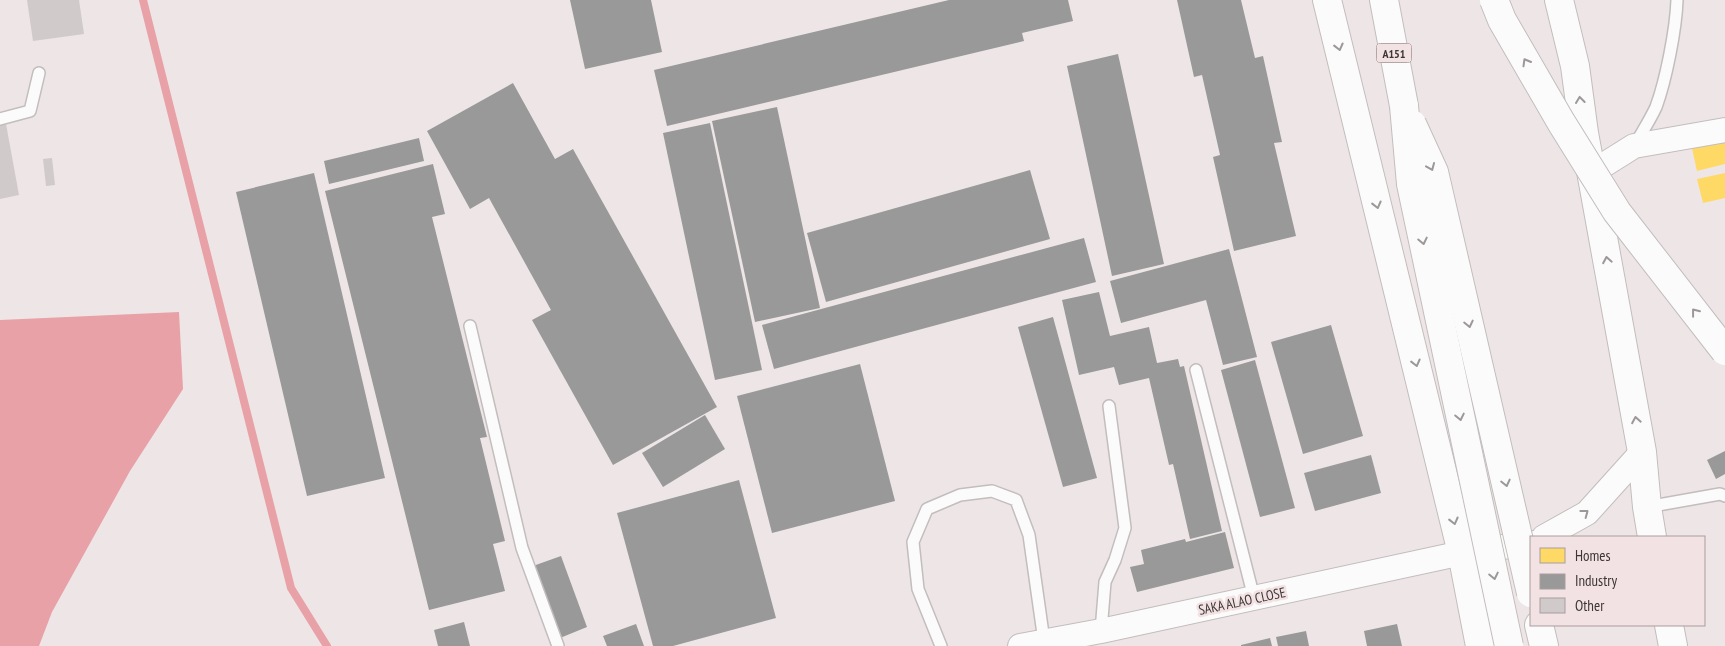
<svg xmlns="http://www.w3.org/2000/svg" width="1725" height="646" viewBox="0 0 1725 646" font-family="'PT Sans Narrow',sans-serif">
<rect width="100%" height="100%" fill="#eee6e6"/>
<!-- water -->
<polygon fill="#e8a1a7" points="179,312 183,389 130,471 52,612 39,646 0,646 0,320"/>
<!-- homes -->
<g fill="#ffd966">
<polygon points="1725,137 1725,164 1697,171 1691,144"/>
<polygon points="1725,173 1725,198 1703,203 1697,179"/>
</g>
<!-- industry -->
<g fill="#999">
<polygon points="570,0 651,0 662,52 585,69"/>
<polygon points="949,0 1068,0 1073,21 1022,33 1024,41 667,126 654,70"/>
<polygon points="1177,0 1241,0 1255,58 1263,56 1282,142 1274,143 1296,236 1234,251 1213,157 1220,155 1202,75 1194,77"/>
<polygon points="1118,54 1164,264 1112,276 1067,66"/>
<polygon points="513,83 555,159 573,149 717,407 613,465 532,320 551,310 489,198 470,209 427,131"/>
<polygon points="777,107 820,308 755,322 712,121"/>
<polygon points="710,123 762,370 715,380 663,133"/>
<polygon points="419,138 424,161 329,184 324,161"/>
<polygon points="433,164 445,214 432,217 487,437 480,438 505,541 493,544 505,591 429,610 325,191"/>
<polygon points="1030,170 1050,239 826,302 807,233"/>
<polygon points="314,173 385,478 307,496 236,192"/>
<polygon points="1084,238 1096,282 774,369 762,325"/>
<polygon points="1229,249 1257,357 1223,365 1206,300 1121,323 1110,281"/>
<polygon points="1099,292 1110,336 1149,327 1157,363 1178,359 1180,367 1184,366 1222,531 1190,539 1173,464 1169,465 1149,378 1119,385 1114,367 1079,375 1062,300"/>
<polygon points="1053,317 1097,478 1063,487 1018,327"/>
<polygon points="1331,325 1363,436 1303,454 1271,342"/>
<polygon points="1255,360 1295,508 1260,517 1221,370"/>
<polygon points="860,364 895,501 772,533 737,396"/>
<polygon points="705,415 725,449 663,487 642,453"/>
<polygon points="1725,451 1725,474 1716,479 1707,460"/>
<polygon points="1371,455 1381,493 1315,511 1304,473"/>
<polygon points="739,480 776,618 673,646 653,646 617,513"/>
<polygon points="1225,532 1234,568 1137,592 1130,567 1144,564 1141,550 1185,539 1186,542"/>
<polygon points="561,556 587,627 560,638 533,566"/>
<polygon points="464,622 470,646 438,646 434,630"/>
<polygon points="636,624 644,646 607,646 603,636"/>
<polygon points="1397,624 1402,646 1367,646 1364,631"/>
<polygon points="1306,631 1309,646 1278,646 1276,637"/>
<polygon points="1270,638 1272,646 1241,646 1241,645"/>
</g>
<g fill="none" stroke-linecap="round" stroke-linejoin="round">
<!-- stream -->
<polyline stroke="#e8a1a7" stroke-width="8" points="143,0 291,588 327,646"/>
</g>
<!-- building -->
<g fill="#d0caca">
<polygon points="27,0 79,0 84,34 33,41"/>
<polygon points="6,124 19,195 0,199 0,125"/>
<polygon points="52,158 55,185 46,186 43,159"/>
</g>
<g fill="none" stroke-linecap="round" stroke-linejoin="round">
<defs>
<g id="lane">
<polyline points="0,119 30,111 39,73"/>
<path d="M1635 145C1642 132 1650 120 1656 107 1666 80 1676 29 1677 0"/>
<polyline points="470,326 522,548 558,646"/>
<polyline points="1196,370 1254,598"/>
<polyline points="1647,507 1720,494 1725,496"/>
<polyline points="1101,631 1105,582 1115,560 1125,528 1109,406"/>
<polyline points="941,646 918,589 913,542 927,509 960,495 992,491 1016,500 1029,535 1044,641"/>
</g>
<g id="street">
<polyline points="1591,173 1634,146 1725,130"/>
<polyline points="1544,537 1587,513 1642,452"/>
<polyline points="1020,646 1101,631 1462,553 1531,543"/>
</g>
<g id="secondary">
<polyline points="1327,0 1462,553 1480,646"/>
<polyline points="1559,0 1575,66 1584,133 1642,452 1647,507 1652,537"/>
<polyline points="1669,625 1673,646"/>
</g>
<polyline id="primary" points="1384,0 1404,106"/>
<polyline id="highway" points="1539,625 1544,646"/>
</defs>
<!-- lane casing -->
<use href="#lane" stroke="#c3bdbd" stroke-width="14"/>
<!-- street casing -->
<use href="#street" stroke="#c3bdbd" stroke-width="26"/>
<!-- secondary casing -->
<use href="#secondary" stroke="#c3bdbd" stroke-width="30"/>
<!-- primary casing -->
<use href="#primary" stroke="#c3bdbd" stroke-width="30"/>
<!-- highway casing -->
<use href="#highway" stroke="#c3bdbd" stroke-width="30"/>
<!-- lane -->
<use href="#lane" stroke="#fcfbfb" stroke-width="11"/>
<!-- street -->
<use href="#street" stroke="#fcfbfb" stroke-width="24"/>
<!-- secondary -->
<use href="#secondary" stroke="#fcfbfb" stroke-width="28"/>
<!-- primary -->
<use href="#primary" stroke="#fcfbfb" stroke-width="28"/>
<!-- highway -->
<use href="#highway" stroke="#fcfbfb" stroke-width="28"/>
<defs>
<g id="highway-bridge">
<polyline points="1494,0 1502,20 1561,122 1617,212 1725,351"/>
<polyline points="1404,106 1411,184 1509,646"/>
<polyline points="1412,124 1434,172 1531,593"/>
</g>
</defs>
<!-- highway-bridge casing -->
<use href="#highway-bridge" stroke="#c3bdbd" stroke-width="30" stroke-linecap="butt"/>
<!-- highway-bridge -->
<use href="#highway-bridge" stroke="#fcfbfb" stroke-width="28"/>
</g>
<!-- one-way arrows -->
<defs><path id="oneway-chevron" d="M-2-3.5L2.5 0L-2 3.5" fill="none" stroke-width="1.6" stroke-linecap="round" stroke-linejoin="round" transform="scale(1.25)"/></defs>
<g stroke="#9c9898">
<use href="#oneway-chevron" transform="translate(1339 47) rotate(76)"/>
<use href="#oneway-chevron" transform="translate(1526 62) rotate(-120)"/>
<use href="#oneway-chevron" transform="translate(1580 100) rotate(-97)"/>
<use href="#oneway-chevron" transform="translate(1431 167) rotate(67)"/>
<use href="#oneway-chevron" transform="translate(1377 205) rotate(76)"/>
<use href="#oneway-chevron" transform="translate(1423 241) rotate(78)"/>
<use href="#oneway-chevron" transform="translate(1607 260) rotate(-100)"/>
<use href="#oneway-chevron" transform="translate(1695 312) rotate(-128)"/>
<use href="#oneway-chevron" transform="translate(1469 324) rotate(77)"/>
<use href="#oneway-chevron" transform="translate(1416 363) rotate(76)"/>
<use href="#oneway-chevron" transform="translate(1460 417) rotate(78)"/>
<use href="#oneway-chevron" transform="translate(1636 420) rotate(-100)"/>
<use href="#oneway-chevron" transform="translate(1506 483) rotate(77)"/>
<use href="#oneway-chevron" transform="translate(1585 513) rotate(-37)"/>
<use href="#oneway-chevron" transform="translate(1454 521) rotate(76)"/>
<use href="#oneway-chevron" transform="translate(1494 576) rotate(78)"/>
</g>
<g text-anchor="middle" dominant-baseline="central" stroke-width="5" stroke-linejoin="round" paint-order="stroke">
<!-- shield labels -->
<rect fill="#f2e2e3" stroke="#736a6a" stroke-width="1" x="1376.5" y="43.5" width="35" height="19" rx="4"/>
<g font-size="12" font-weight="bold" fill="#3c3636">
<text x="1394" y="53">A151</text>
</g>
<!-- street labels -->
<g font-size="14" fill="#3c3636" stroke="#f2e2e3">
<text transform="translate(1242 601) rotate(-12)">SAKA ALAO CLOSE</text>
</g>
</g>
<!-- legend -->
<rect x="1530" y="536" width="175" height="90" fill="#f2e2e3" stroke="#a99d9e"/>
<rect x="1540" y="548" width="25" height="15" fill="#ffd966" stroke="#a99d9e"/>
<text x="1575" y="561" font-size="15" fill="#3c3636">Homes</text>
<rect x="1540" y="574" width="25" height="15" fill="#999999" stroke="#a99d9e"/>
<text x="1575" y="586" font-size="15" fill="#3c3636">Industry</text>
<rect x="1540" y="598" width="25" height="15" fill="#d0caca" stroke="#a99d9e"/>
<text x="1575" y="611" font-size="15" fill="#3c3636">Other</text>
</svg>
